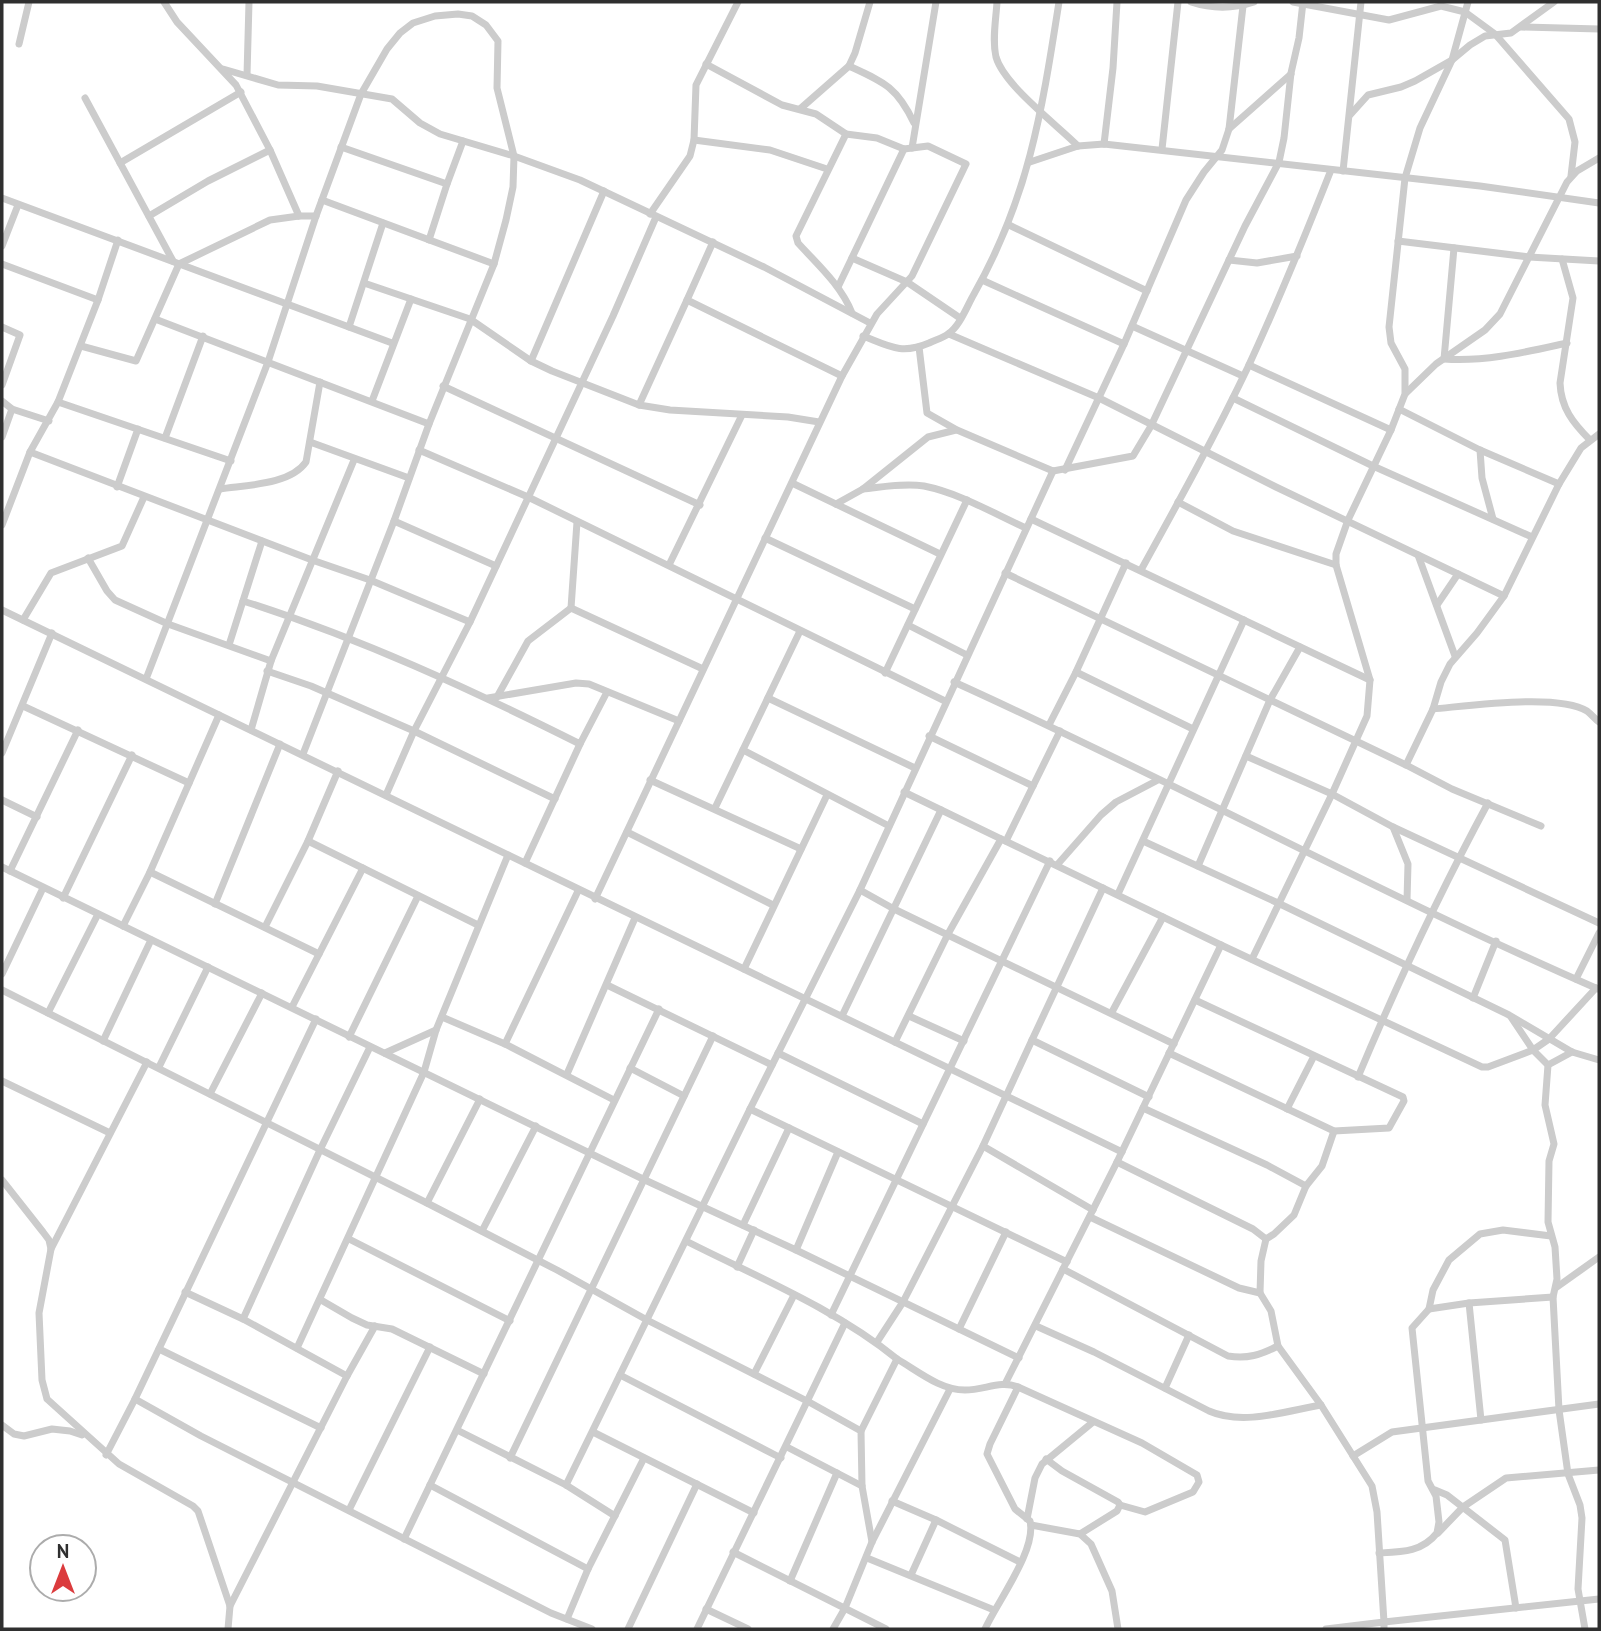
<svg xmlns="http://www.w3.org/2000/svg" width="1601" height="1631" viewBox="0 0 1601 1631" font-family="'PT Sans',sans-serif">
<rect width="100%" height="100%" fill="#fff"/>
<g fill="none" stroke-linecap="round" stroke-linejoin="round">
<!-- minor -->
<g stroke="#ccc" stroke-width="7">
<polyline points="164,2 177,22 236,85 270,150 299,216"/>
<path d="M997 2C996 19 992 40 996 57 1004 85 1056 124 1078 146"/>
<path d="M1191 2C1212 9 1233 9 1254 2"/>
<polyline points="1293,2 1389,20 1441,6 1465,12 1495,34 1569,119 1575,142 1571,176"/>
<polyline points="1521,27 1599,29"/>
<polyline points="19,44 29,2"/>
<path d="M849 66C884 82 897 87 914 123"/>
<polyline points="223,69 278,85 317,86 392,99 420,123 440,134 514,156 580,180 764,267 870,323"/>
<polyline points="247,75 249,2"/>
<polyline points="85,98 173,261"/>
<polyline points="800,109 849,66 855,53 870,2"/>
<polyline points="1350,115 1368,95 1401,87 1415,81 1452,60 1470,45 1485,36 1511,33 1554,2"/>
<polyline points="1229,129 1291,74"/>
<path d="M846 134 796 236 798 243C817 264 841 285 852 313"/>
<polyline points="694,140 770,150 827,169"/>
<polyline points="1104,144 1113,68 1117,2"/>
<polyline points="341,147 447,184 429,240"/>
<polyline points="912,148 936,2"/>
<polyline points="1162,149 1178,2"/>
<polyline points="1030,162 1078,146 1104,144 1480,186 1599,203"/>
<polyline points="120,163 241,92"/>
<polyline points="1343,171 1361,2"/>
<polyline points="447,184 463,141"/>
<polyline points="2,198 392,343"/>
<polyline points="322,200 494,264"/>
<polyline points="650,214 690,156 694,140 696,85 738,2"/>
<polyline points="149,216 208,181 270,150"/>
<polyline points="1009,225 1147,291"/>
<polyline points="1398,241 1529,257 1599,261"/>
<polyline points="713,242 687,300 842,376"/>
<polyline points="2,246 18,205"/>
<path d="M1454 248 1444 359C1486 362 1526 352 1567 343"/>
<polyline points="852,258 907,282 960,318"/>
<path d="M1562 259 1573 298 1560 383C1561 408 1573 423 1590 440"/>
<polyline points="1229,260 1257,263 1297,256"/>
<polyline points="2,264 98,300"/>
<polyline points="982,280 1124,344"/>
<polyline points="364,283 470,319 531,361 552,371 639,405 670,410 788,417 819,422"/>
<polyline points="838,287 904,149"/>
<polyline points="155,319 429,424"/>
<polyline points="1132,326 1243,376"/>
<polyline points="2,327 20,335 2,385"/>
<polyline points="349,327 383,223"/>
<polyline points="949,334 1099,398 1276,487 1504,596"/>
<path d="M863 336C889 346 901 355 929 343 935 340 943 338 948 334 960 326 967 306 974 294 1029 197 1042 110 1059 2"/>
<polyline points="81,346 136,361 179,264 270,220 299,216 316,216"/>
<polyline points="919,347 927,413 957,430 1053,471 1133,456 1151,426 1245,226 1279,162 1284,138 1291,73 1299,38 1303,2"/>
<polyline points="531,361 604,191"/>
<polyline points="1249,365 1391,430"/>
<polyline points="443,386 700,505"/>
<polyline points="1406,393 1436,364 1485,330 1500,314 1567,182 1577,171 1599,158"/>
<polyline points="1233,398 1373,466 1532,537"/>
<polyline points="2,401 12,409 49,421"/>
<polyline points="372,401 411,299"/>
<polyline points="58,402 231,461"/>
<polyline points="639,405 687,300"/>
<polyline points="1399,409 1480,450 1559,484"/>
<polyline points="2,437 12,409"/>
<polyline points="165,438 203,336"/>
<polyline points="310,442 409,478"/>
<polyline points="419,450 528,497 945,701"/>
<polyline points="1480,450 1482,478 1493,519"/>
<polyline points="30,452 312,560 370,580 470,622"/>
<polyline points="1065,470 1124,344 1186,200 1204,172 1222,150 1229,129 1243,6"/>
<polyline points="792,483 940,554"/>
<polyline points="117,487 138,429"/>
<path d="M220 489C246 485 290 485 306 462L320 382"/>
<path d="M863 489C883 487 904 483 924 486 959 493 993 513 1026 528"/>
<polyline points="1178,502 1233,531 1336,565"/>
<polyline points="836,504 863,489 928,437 956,430"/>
<polyline points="1031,519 1370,680"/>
<polyline points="394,521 496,566"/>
<polyline points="2,525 30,452 58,402 98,300 118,240"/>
<polyline points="765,538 915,609"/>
<polyline points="1418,555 1455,656"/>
<polyline points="88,558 107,591 115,600 168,624 271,661"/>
<polyline points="669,565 742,415"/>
<path d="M1141 570C1178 503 1215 436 1248 367 1278 302 1305 236 1331 170"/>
<polyline points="1005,573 1406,765 1452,789 1541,826"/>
<path d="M243 601C360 638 470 689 580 744L607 692"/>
<polyline points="1437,605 1458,574"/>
<polyline points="571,608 703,669"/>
<polyline points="571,608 577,522"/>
<path d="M2 610C376 789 748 973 1122 1152"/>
<polyline points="23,620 51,573 122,546 144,497"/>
<polyline points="908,625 967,655"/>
<polyline points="229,645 262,541"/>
<polyline points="267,671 311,686 414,731 555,799"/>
<polyline points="1076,672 1193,729"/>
<polyline points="885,673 967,500"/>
<polyline points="146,679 268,362 316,216 361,94 387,49 400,33 413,23 435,16 458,14 472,16 486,25 498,41 497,88 514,156 513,187 506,220 494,264 429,424 394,521 303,754"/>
<path d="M954 682C1171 780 1380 894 1598 989"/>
<polyline points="497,697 528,641 571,608"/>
<polyline points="488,698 576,683 589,684 679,721"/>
<polyline points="768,698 915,768"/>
<polyline points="23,706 189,783"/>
<path d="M1433 709C1468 706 1558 693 1587 711 1591 714 1595 719 1599 722"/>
<polyline points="1049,725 1076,672 1126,563"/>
<polyline points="251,730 271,661 354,460"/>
<polyline points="929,736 1033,786"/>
<polyline points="743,750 889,826"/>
<polyline points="2,753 52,633"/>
<polyline points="1246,756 1332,794 1393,827 1599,923"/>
<polyline points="1406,765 1433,709 1441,682 1450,664 1477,633 1504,596 1559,484 1581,448 1599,434"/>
<polyline points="650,780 801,849"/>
<polyline points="904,792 1221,945 1482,1067 1488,1067 1533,1050 1549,1039 1596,988"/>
<polyline points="386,795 414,731 470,622 613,316 656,217"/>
<polyline points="2,800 37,817"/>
<polyline points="715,808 800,631"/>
<polyline points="1393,827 1408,864 1407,900"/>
<polyline points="627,832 773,905"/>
<polyline points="308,841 478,925"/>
<polyline points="1006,841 1060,731"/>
<polyline points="1143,841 1278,903 1509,1015 1572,1052 1599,1060"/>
<polyline points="525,863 580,744"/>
<polyline points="1057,865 1101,815 1116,802 1158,780"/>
<polyline points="1198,866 1270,700 1300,647"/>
<polyline points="2,867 645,1180 796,1250 1019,1358"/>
<polyline points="10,871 78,730"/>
<polyline points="150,872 319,954"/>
<polyline points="1103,888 1032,1040 1149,1097"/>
<polyline points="860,890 894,909 1174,1044"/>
<polyline points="1118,894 1244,620"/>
<polyline points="63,898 132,755"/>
<polyline points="595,899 842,376 877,314 912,276 966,164 928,146 904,149 877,138 846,134 816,114 782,105 706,64"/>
<polyline points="215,904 280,744"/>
<polyline points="123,926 150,872 219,715"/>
<polyline points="265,927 308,841 338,771"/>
<polyline points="1252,959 1332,794 1367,716 1370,680 1336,565 1336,554 1348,520 1391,430 1405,394 1405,369 1391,343 1389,327 1405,178 1420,128 1452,60 1468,2"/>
<polyline points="744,969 827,795"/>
<polyline points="2,974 43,888"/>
<polyline points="1576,979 1599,933"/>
<polyline points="607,985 772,1065"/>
<polyline points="2,990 427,1203 557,1270 647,1320 809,1402 861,1431 862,1486 872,1542"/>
<polyline points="1473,998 1496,941"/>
<polyline points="292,1007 363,868"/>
<polyline points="1112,1012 1163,917"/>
<polyline points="48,1013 98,914"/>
<polyline points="842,1016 941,810"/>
<polyline points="909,1016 964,1041"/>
<polyline points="442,1017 505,1044 614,1100"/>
<polyline points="1511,1017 1533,1050 1548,1065 1545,1105 1554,1144 1549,1161 1548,1222 1555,1247 1557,1279 1553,1297"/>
<polyline points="349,1037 418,896"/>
<polyline points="1032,1040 983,1146 1093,1210"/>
<polyline points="103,1041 151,940"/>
<polyline points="895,1042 948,934 1001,839"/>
<polyline points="505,1044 578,891"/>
<polyline points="385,1053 436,1030"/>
<polyline points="778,1053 923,1124"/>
<polyline points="1169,1053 1334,1131 1389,1128 1404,1101 1403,1097 1195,1000"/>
<polyline points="1548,1065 1572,1052"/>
<polyline points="159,1067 208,967"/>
<polyline points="630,1068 684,1096"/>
<polyline points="567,1074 635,918"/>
<path d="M1358 1077C1397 984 1440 892 1488 803"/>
<polyline points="2,1081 110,1133"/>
<polyline points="210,1094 262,993"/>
<polyline points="1143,1108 1267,1165 1306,1186"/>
<polyline points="750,1109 1067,1262"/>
<polyline points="1287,1109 1314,1056"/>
<polyline points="1117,1162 1253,1229 1266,1239 1261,1261 1260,1293 1271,1311 1278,1346 1321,1405 1372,1486 1377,1512 1384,1622 1599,1599"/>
<polyline points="2,1180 43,1232 49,1240 51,1249 39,1313 42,1380 47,1399 119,1464 193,1506 198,1511 230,1606 228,1629"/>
<polyline points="427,1203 480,1099"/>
<polyline points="1090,1217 1239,1288 1260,1293"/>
<polyline points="743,1225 789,1128"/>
<polyline points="482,1231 536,1126"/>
<polyline points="349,1239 510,1321"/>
<polyline points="1266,1239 1274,1234 1294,1215 1306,1186 1322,1166 1334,1131"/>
<path d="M686 1241C757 1277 834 1308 897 1359"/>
<polyline points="51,1249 147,1062"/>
<polyline points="796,1250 838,1152"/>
<polyline points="737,1267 754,1230"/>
<path d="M1063 1269 1228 1356C1248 1359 1260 1355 1278 1346"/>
<polyline points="1557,1287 1599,1257"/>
<polyline points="185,1292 243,1319 347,1376"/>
<polyline points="321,1300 352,1318 367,1325 392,1329 484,1374"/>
<polyline points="1429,1309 1433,1290 1449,1260 1480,1234 1503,1230 1551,1236"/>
<polyline points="831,1315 1050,861"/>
<polyline points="243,1319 320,1150 370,1047"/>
<path d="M1036 1326 1094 1352 1209 1411C1243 1426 1286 1411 1321 1405"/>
<polyline points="959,1329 1006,1232"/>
<polyline points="877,1342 903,1302 983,1146"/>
<polyline points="297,1348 424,1072 436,1030 508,855"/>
<polyline points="159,1349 321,1428"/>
<polyline points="754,1374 794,1295"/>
<polyline points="620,1375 781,1458"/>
<polyline points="1006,1382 1117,1162 1221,945"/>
<polyline points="1165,1388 1189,1335"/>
<polyline points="135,1399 201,1436 551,1613 592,1629"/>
<polyline points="1481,1420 1469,1303 1553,1297 1559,1410 1568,1474 1580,1505 1582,1518 1578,1589 1585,1629"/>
<polyline points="2,1425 14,1434 24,1436 52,1429 70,1431 82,1435"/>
<polyline points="457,1430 566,1485 615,1516"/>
<path d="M861 1431 897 1359C918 1371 940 1390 965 1390 985 1390 1000 1380 1018 1387L1142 1443 1197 1475 1199 1482 1193 1492 1145 1512 1120 1505 1118 1502 1062 1471 1046 1459"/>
<polyline points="593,1432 754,1513"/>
<polyline points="787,1447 862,1486"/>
<polyline points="106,1455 135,1399 316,1019"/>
<polyline points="1353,1456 1392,1432 1599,1404"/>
<polyline points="510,1458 713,1036"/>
<polyline points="430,1485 588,1569"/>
<polyline points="566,1485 750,1109 860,890 1053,471"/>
<polyline points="1435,1490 1447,1495 1505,1540 1516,1608"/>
<polyline points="892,1501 936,1520 1020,1562"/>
<polyline points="349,1510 430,1347"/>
<polyline points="1027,1519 1035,1478 1042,1464 1093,1422"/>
<polyline points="1031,1525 1080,1534 1091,1544 1112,1591 1118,1629"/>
<polyline points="1438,1533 1463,1507 1506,1478 1599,1470"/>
<polyline points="1080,1534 1117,1511 1120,1505"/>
<polyline points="404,1539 659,1009"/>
<polyline points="733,1552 886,1629"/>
<path d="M1379 1553C1402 1552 1422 1552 1437 1533L1439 1522 1436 1496 1428 1481 1412 1328 1429 1309 1469 1303"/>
<polyline points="867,1558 994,1610"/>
<polyline points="911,1575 936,1520"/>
<polyline points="790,1581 837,1473"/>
<polyline points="230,1606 347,1376 375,1326"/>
<polyline points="706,1609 748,1629"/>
<polyline points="567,1619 588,1569 644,1458"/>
<polyline points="628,1629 697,1484"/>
<polyline points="697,1629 845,1323"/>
<polyline points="833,1629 845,1608 872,1542 950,1389"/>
<path d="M985 1629C997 1602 1037 1550 1030 1521L1015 1509 987 1454 990 1444 1018 1387"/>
<polyline points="1326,1629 1384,1622 1384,1629"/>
</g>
</g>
<!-- border -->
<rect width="1601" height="1631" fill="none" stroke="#2f2f2f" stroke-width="7"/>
<!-- north arrow -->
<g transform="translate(63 1568)"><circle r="33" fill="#ffffff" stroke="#acacac" stroke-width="2"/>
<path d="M0-5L12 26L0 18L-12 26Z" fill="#db3b3d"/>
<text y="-10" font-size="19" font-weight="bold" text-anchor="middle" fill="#2f2f2f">N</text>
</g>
</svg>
